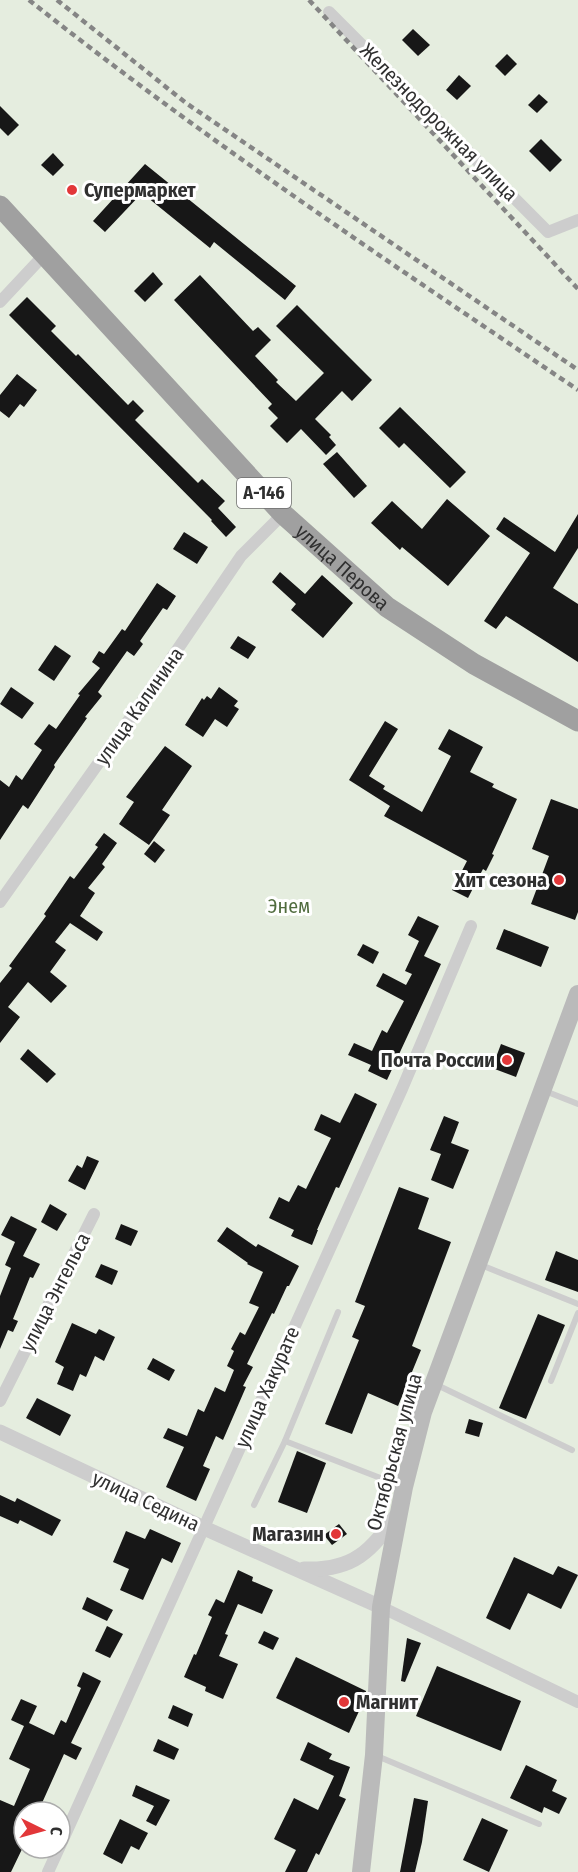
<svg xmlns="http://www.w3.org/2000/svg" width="578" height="1872" viewBox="0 0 578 1872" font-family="'Fira Sans Condensed',sans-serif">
<rect width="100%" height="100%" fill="#fff"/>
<!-- green -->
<path fill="#e5eddf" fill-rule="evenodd" d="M0 0H578V1872H0ZM24 1812H60V1848H24Z"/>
<!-- building -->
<g fill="#171717">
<polygon points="413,29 430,45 418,56 402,40"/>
<polygon points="507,54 517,64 505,76 495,66"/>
<polygon points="459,75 471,86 457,100 446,90"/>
<polygon points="539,94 548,102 537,113 528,105"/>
<polygon points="0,106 19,125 8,136 0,128"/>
<polygon points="541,139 562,160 550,172 529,151"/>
<polygon points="53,153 64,165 53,176 41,165"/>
<polygon points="145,164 296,286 285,300 214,242 210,248 142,193 105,232 93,221"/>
<polygon points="153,272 163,284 145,302 134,291"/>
<polygon points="200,275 253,331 258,327 271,340 255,356 278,380 276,382 296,401 324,373 276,326 297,305 372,380 352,401 342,391 315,419 331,435 329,437 336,445 326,455 301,429 287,443 270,426 278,418 268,408 272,404 174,300"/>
<polygon points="27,297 56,326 51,331 76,356 78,354 128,405 133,400 144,411 135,420 198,483 202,479 225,501 218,508 236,527 226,537 211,521 212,520 9,315"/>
<polygon points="17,374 37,390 24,407 20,404 9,418 0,411 0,395"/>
<polygon points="400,407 466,472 450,488 404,443 399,448 379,428"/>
<polygon points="337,452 367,486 354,498 323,464"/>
<polygon points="447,499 490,536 448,586 402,547 400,550 371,523 392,501 422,529"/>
<polygon points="578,514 578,548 553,588 578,604 578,662 506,616 496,629 484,621 530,553 496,529 504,517 555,552"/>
<polygon points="184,532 208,547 197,564 173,549"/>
<polygon points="280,572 305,594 322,575 353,603 323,638 291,610 296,604 272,582"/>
<polygon points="157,583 176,596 167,610 163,608 140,641 143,644 134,656 127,651 98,692 102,696 85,717 87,718 54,765 55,767 28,809 23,805 0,840 0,780 9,787 16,775 22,780 42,750 34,744 49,724 56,729 80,695 78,694 100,668 92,662 99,651 104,654 122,629 125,631"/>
<polygon points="238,636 256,647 248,659 230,648"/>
<polygon points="55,645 71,656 54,681 38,670"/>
<polygon points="11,687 34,703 22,719 0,704"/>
<polygon points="219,687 238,701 234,706 239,709 227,727 215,719 203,737 185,725 202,698 204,700 207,696 211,699"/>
<polygon points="385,721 398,729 369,776 385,786 383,789 422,812 451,756 438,749 449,729 483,747 470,772 494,784 492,787 517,799 492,854 494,855 486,871 483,869 468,898 452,890 467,861 384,816 390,806 349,780"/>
<polygon points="165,746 192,766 162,810 170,815 149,845 119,824 134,802 126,797"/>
<polygon points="551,799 578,809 578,912 575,920 531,904 549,856 532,849"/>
<polygon points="104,833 117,843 102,864 105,867 88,888 95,893 80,916 103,932 97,941 70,923 55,942 66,950 50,972 67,986 51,1003 28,982 8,1007 20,1017 0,1043 0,983 12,968 9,966 46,916 44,914 70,876 74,879 98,847 95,845"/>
<polygon points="154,841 165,850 155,863 144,854"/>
<polygon points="418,916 439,926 424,956 441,964 387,1080 368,1071 371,1065 348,1055 354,1043 372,1051 382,1030 387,1033 404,1001 376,986 383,973 406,985 412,974 405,971 419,941 408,935"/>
<polygon points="504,929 549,947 541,967 496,949"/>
<polygon points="363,944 379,952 373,964 357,955"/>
<polygon points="501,1044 525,1053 516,1077 492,1068"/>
<polygon points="28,1049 56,1074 47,1083 20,1059"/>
<polygon points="355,1093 377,1104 339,1188 336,1187 317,1230 318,1230 312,1245 291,1236 294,1230 269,1218 279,1197 289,1202 298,1185 306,1189 331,1138 314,1130 321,1114 340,1123"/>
<polygon points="444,1116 459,1122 451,1143 469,1150 453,1189 431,1180 441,1154 430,1150"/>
<polygon points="87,1156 99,1161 85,1190 68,1181 77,1165 82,1168"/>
<polygon points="399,1187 429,1198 418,1229 451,1242 412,1346 421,1350 398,1406 368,1393 352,1434 325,1424 359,1340 352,1337 365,1306 355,1302"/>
<polygon points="50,1204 67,1214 57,1231 41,1222"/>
<polygon points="11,1216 37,1229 23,1256 40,1264 33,1278 30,1277 13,1319 18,1321 13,1332 8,1330 0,1349 0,1296 11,1268 5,1265 15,1242 1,1235"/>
<polygon points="121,1224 138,1231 131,1246 115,1239"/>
<polygon points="227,1227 256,1247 258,1244 299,1266 289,1286 287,1286 274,1314 272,1313 247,1364 253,1367 243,1386 246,1387 223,1440 216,1436 203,1466 210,1469 196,1501 166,1487 184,1447 163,1438 168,1428 187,1436 198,1409 204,1412 215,1387 225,1392 234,1370 227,1366 234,1351 231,1349 240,1332 245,1335 259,1307 249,1303 263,1272 247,1264 248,1263 217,1241"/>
<polygon points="556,1251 578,1260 578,1292 545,1280"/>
<polygon points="101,1264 118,1271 112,1285 95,1277"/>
<polygon points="538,1314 565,1325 526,1419 499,1408"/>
<polygon points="72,1323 96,1334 99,1329 115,1337 104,1361 95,1356 86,1377 80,1374 73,1391 57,1384 64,1367 55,1362"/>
<polygon points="153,1358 175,1370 169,1381 147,1369"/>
<polygon points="37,1398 71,1415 60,1436 26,1418"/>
<polygon points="469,1419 483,1423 479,1437 465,1433"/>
<polygon points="297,1451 326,1463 307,1513 278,1502"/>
<polygon points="0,1495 15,1502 17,1498 61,1520 52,1536 20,1520 18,1524 0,1516"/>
<polygon points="339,1524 347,1534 332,1545 324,1535"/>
<polygon points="150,1529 181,1543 172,1563 162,1558 143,1600 120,1590 129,1569 113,1562 126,1531 145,1539"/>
<polygon points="514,1557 553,1575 558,1566 578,1575 561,1609 528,1593 510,1630 486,1618"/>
<polygon points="238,1570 253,1577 252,1581 273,1590 262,1614 238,1604 225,1634 228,1635 219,1656 238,1664 223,1699 205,1691 206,1687 184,1677 194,1654 196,1655 212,1617 208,1615 216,1599 224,1603"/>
<polygon points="87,1597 113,1610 107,1621 82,1609"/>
<polygon points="107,1626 123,1634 110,1658 95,1651"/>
<polygon points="264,1631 279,1638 273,1650 258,1643"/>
<polygon points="407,1638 421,1643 405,1682 401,1681"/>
<polygon points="296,1657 366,1691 365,1698 349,1733 276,1698"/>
<polygon points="437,1666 521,1701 501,1751 416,1716"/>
<polygon points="83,1672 101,1681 71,1743 82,1748 76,1760 64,1754 38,1812 24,1812 24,1845 11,1872 0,1872 0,1800 14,1806 30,1769 9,1759 24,1726 11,1720 21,1699 37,1706 29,1723 54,1735 61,1720 66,1723 81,1688 77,1686"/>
<polygon points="173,1705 193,1714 188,1727 168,1718"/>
<polygon points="158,1739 179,1749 174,1760 153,1751"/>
<polygon points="308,1742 332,1754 329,1759 350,1767 339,1796 346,1799 319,1855 316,1853 307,1872 285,1872 296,1850 274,1839 294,1798 318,1810 334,1776 300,1760"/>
<polygon points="526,1765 557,1780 552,1791 567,1798 559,1814 544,1807 542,1813 510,1798"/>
<polygon points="136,1785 170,1800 156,1826 146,1821 154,1806 132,1796"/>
<polygon points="414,1798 428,1801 422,1842 415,1872 400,1872"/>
<polygon points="482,1818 508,1830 489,1872 463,1860"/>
<polygon points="120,1819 148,1833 139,1850 131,1846 122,1864 103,1854"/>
</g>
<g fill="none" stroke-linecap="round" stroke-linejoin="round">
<!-- service -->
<g stroke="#cdcdcd" stroke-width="6">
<polyline points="545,1091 578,1104"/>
<polyline points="481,1265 578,1304"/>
<polyline points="338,1312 285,1441 401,1486"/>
<polyline points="551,1381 578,1313"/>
<polyline points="437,1385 572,1450"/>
<polyline points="254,1505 285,1441"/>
<polyline points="377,1756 539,1824"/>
</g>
<!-- minor -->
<g stroke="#cdcdcd" stroke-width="12">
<polyline points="329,12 548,232 578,220"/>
<polyline points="0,302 44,255"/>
<polyline points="0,902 141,703 241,556 283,514"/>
<polyline points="0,1401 94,1214"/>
<polyline points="381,1607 578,1702"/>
<polyline points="60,1846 402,1089 471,926"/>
<polyline points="48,1872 59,1848"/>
</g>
<!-- tertiary -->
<g stroke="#cdcdcd" stroke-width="15">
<polyline points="0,1432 204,1528 381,1607"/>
<path d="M304 1569C354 1571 371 1551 398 1513"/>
</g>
<!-- secondary -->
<polyline stroke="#bababa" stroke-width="18" points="361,1872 374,1755 381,1607 404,1487 423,1412 578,994"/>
<!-- trunk -->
<path stroke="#a0a0a0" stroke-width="21" id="s1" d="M0 206 283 514 387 607 474 664 578 721"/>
<!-- rail -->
<g stroke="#858585" stroke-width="4.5" stroke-dasharray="6 4.5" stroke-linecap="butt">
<path d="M29 0C205 140 392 264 578 390"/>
<polyline points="57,0 186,103 578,370"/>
<polyline points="309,0 578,289"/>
</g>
</g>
<!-- markers -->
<g fill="#e23739" stroke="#fff" stroke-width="2">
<circle cx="72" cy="190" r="6"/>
<circle cx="559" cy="880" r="6"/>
<circle cx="507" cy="1060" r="6"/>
<circle cx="336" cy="1534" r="6"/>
<circle cx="344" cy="1702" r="6"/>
</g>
<g text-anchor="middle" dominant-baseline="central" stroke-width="6" stroke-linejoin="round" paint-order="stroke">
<!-- shield labels -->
<rect fill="#fff" stroke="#6e6e6e" stroke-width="1.5" x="237" y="478" width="54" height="30" rx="4.5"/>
<g font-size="18" font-weight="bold" fill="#303030">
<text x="264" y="493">А-146</text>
</g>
<!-- street labels -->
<g font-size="20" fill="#303030" stroke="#fff">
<text transform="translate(439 122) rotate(45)">Железнодорожная улица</text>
<text stroke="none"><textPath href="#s1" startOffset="498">улица Перова</textPath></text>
<text transform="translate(139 706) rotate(-55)">улица Калинина</text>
<text transform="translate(55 1292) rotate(-63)">улица Энгельса</text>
<text transform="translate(267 1387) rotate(-66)">улица Хакурате</text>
<text transform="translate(394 1452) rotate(-75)">Октябрьская улица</text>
<text transform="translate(146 1501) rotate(25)">улица Седина</text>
</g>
<!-- poi labels -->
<g font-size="20" font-weight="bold" fill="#303030" stroke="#fff" text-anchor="end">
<text x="84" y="190" text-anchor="start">Супермаркет</text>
<text x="547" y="880">Хит сезона</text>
<text x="495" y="1060">Почта России</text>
<text x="324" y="1534">Магазин</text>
<text x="356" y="1702" text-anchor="start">Магнит</text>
</g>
<!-- park labels -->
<g font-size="20" fill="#506c3e" stroke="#fff">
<text x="289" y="906">Энем</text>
</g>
</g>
<!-- north arrow -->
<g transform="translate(42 1830) rotate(95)"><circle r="28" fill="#ffffff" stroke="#acacac" stroke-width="1.5"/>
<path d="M0-4.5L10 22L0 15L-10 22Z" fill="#e23739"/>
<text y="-9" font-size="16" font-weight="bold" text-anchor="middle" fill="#303030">С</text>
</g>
</svg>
